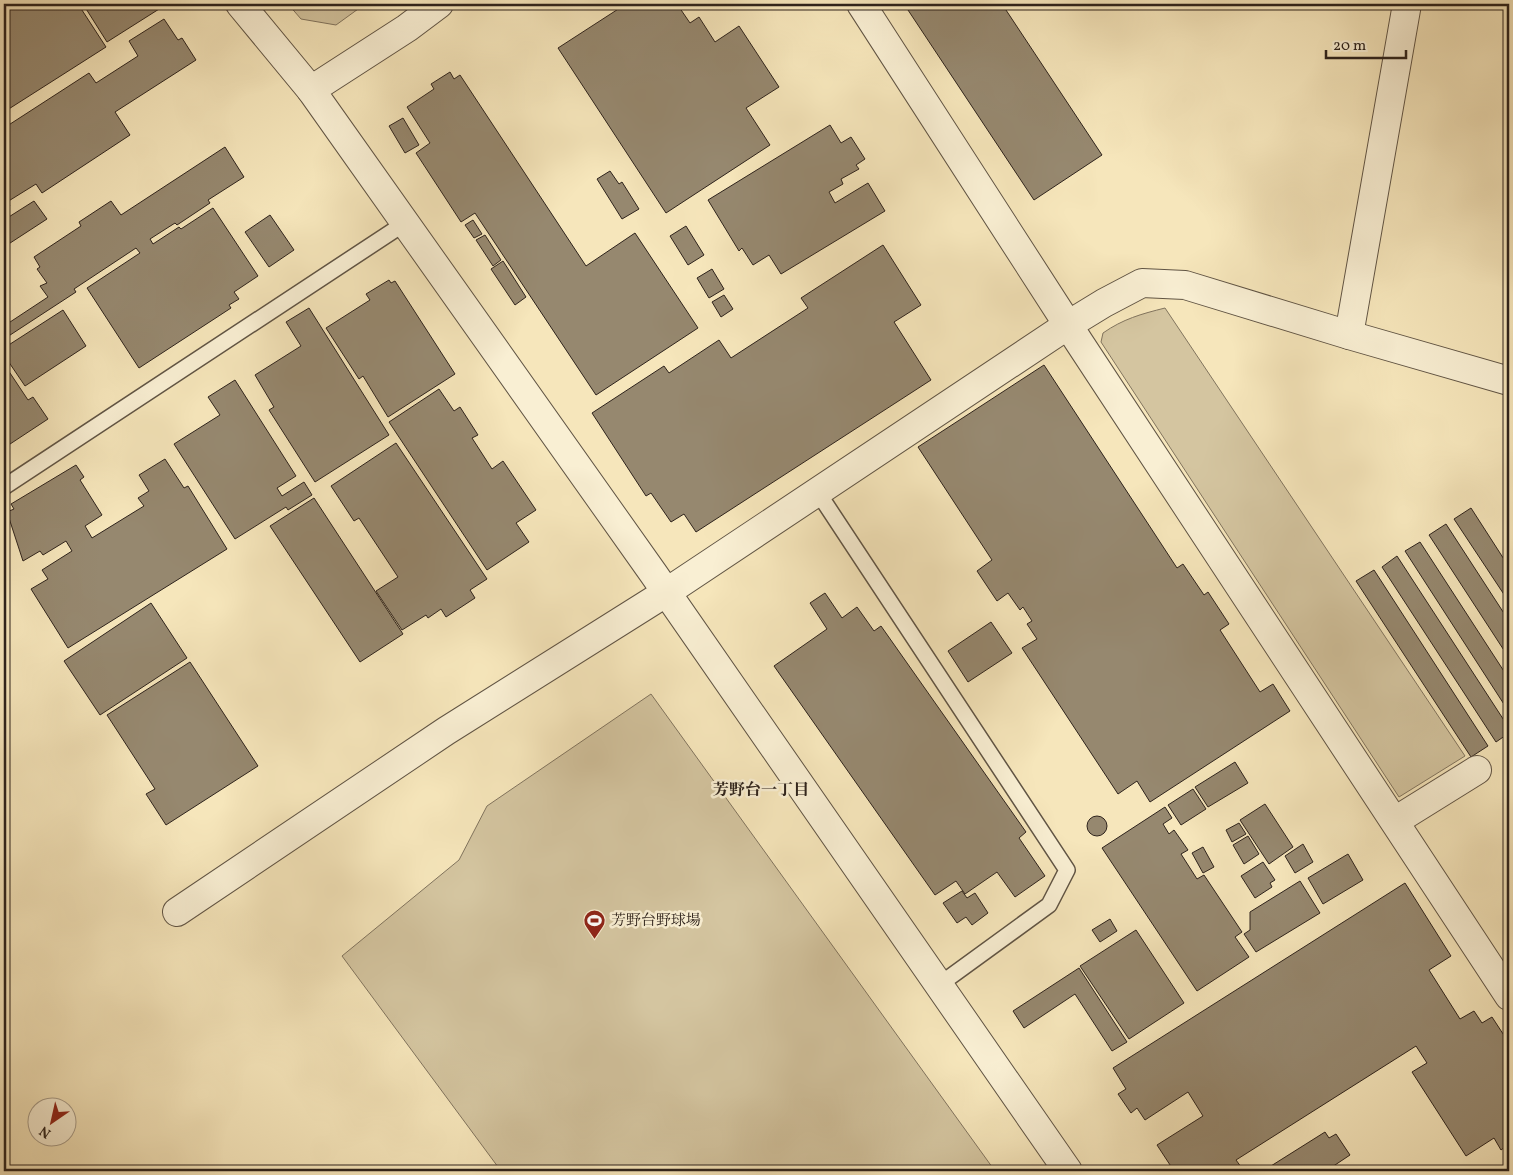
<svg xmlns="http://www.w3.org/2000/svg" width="1513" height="1175" viewBox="0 0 1513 1175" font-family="Vollkorn,'Noto Serif JP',serif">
<rect width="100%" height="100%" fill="#f6e6bb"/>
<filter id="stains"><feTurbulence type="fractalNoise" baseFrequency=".004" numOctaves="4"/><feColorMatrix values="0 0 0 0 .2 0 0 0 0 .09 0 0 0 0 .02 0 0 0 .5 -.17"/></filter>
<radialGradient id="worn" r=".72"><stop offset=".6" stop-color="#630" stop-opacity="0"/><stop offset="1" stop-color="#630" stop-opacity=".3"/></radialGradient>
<!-- green -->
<g fill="#d4c5a0" stroke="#81745e">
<polygon points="288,4 365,4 336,25 301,19"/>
<path d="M1165 308 1465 756 1399 797 1101 342 1103 333C1123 319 1141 314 1165 308Z"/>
<polygon points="651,694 995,1171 501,1171 342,956 459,860 487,806"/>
</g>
<!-- building -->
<g fill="#96886f" stroke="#2e231c">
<polygon points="4,4 78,4 106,47 4,112"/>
<polygon points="83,4 167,4 107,42"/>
<polygon points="626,4 677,4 690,23 699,17 715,42 739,26 779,87 746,108 770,145 666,213 558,48"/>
<polygon points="904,4 1002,4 1102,155 1034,200"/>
<polygon points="164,19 178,40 182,38 196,60 115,112 130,135 42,193 36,184 7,202 10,206 4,210 4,128 89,73 96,83 138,56 129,41"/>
<polygon points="450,72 454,79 460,75 586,266 635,233 698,328 596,395 475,213 461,222 416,153 430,143 407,107 434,89 431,84"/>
<polygon points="403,118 419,145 405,153 389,126"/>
<polygon points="830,125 841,143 851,137 865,159 856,165 859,169 841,179 843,184 829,192 835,203 868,183 885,211 781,274 769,255 753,265 742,248 739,251 708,200"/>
<polygon points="225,147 244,177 208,200 210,203 177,225 175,223 150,239 153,244 179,227 181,229 213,208 258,276 234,292 239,299 229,305 231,308 139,368 87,288 140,253 136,248 74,289 76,292 4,339 4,326 48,297 40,286 47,283 37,269 40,267 34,257 81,226 79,222 111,201 121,215"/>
<polygon points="610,171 619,184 622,182 639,209 622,219 597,179"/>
<polygon points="34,201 47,219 4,247 4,220"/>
<polygon points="270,215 294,250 269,267 245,232"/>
<polygon points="473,220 482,234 474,238 465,225"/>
<polygon points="686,226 704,255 688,265 670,236"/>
<polygon points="485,235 501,260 493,266 476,240"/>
<polygon points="883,245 921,305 894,322 931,380 696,532 684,514 671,522 651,493 646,496 592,413 664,366 669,373 719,340 731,358 808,308 801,298"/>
<polygon points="503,261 526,297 515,305 491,269"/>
<polygon points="712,269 724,289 709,298 697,278"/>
<polygon points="389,280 391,283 395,281 455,374 388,417 363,376 359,379 326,328 370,300 366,294"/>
<polygon points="724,295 733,309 721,317 712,302"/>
<polygon points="309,308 389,435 315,482 269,410 274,407 255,375 301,346 286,322"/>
<polygon points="63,310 86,346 25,386 4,355 4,348"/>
<polygon points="4,364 28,400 33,397 48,419 4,448"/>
<polygon points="1044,365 1177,568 1183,564 1204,595 1208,592 1229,624 1220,630 1260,692 1273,684 1290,711 1150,802 1137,781 1118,794 1022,648 1037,639 1027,624 1032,621 1023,607 1020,610 1008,593 997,601 977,571 992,560 918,447"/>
<polygon points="235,380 296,476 277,488 282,496 304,482 312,495 288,510 286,507 235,539 174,444 220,415 208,397"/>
<polygon points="439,389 454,411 460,407 478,435 472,438 492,469 503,461 536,510 516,523 529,542 487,570 389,422"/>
<polygon points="396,443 487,579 470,590 475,598 446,617 441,609 428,618 426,615 402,630 376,591 398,577 359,518 354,521 331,486"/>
<polygon points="165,459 184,488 188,486 227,549 68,648 31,589 48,579 42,570 72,551 66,541 43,555 40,551 23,561 7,512 14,509 11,504 76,465 84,477 80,480 102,515 85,526 92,538 144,506 138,498 149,491 139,475"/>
<polygon points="314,498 403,634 360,662 270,526"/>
<polygon points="1471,508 1509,567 1509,602 1454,519"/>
<polygon points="1446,524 1509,621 1509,658 1429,535"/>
<polygon points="1420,542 1509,679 1509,712 1405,551"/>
<polygon points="1397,556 1509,728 1509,733 1496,742 1382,567"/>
<polygon points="1374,570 1488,746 1471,757 1356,581"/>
<polygon points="825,593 842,618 857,607 874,631 881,626 1026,832 1019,838 1045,876 1015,897 997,872 965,894 956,881 935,895 774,666 827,629 810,603"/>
<polygon points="151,603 187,658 100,715 64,661"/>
<polygon points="991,622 1012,653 968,682 948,651"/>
<polygon points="190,662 258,766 166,825 146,794 155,789 107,715"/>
<polygon points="1235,762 1248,783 1208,807 1195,787"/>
<polygon points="1193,789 1206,809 1181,825 1168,805"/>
<polygon points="1265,804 1293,847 1269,864 1240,820"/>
<polygon points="1165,807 1172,818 1163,824 1169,834 1174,830 1188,850 1181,854 1197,879 1204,875 1242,932 1235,937 1249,957 1197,991 1102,848"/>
<circle cx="1097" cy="826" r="10"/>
<polygon points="1239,823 1246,834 1232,842 1226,830"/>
<polygon points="1248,836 1259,854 1244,864 1233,845"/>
<polygon points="1303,844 1313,862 1295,873 1285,856"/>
<polygon points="1203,847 1214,867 1203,873 1192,853"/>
<polygon points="1348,854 1363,880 1323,904 1308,878"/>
<polygon points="1263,862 1275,880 1270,883 1272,887 1255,898 1241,876"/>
<polygon points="1300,881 1320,913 1256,952 1244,934 1250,930 1250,912"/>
<polygon points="1405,883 1451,956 1429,970 1460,1019 1474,1011 1482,1023 1492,1017 1509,1043 1509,1144 1501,1150 1494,1138 1466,1156 1412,1072 1427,1063 1416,1046 1236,1160 1244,1171 1174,1171 1157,1145 1203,1116 1188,1092 1145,1120 1137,1108 1131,1113 1118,1094 1126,1089 1113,1068"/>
<polygon points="962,891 967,898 975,893 988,913 972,925 966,917 957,923 943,903"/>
<polygon points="1110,919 1117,931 1100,942 1092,930"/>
<polygon points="1136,930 1184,1003 1129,1039 1080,966"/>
<polygon points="1079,968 1127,1042 1112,1051 1075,994 1024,1028 1013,1011"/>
<polygon points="1325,1132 1329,1138 1336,1134 1350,1155 1326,1171 1263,1171"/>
</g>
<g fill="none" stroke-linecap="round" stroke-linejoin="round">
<defs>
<g id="service">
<polyline points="4,487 405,223"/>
<polyline points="817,491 1067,870 1049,905 939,985"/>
</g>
<g id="minor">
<polyline points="240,4 311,90"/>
<polyline points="861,4 1079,342 1509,996"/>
<polyline points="1349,335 1407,4"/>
<polyline points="1395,821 1477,770"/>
<polyline points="177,912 446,731 667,592 1068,325"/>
</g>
<g id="tertiary">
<polyline points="439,4 407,28 311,90 653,573 1068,1171"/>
<polyline points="1068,325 1104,303 1142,283 1185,285 1349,335 1509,381"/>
</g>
</defs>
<!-- service casing -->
<use href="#service" stroke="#605444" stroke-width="18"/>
<!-- minor casing -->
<use href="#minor" stroke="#605444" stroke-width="30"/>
<!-- tertiary casing -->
<use href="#tertiary" stroke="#605444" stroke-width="30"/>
<!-- service -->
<use href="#service" stroke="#f9efd3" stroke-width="15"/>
<!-- minor -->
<use href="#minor" stroke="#f9efd3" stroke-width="28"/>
<!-- tertiary -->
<use href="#tertiary" stroke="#f9efd3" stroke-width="28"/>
</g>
<!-- icons -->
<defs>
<symbol id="stadium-pin" viewBox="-11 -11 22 30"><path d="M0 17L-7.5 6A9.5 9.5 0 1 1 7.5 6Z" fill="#8f2418" stroke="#f9efd3"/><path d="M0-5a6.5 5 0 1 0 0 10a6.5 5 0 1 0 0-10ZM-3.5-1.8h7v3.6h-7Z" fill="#fff"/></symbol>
</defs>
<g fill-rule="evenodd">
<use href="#stadium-pin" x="582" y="908" width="25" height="34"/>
</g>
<g text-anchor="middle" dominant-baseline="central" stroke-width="5" stroke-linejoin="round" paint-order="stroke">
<!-- poi labels -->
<g font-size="15" fill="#2e231c" stroke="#f9efd3" text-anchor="start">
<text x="611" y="921">芳野台野球場</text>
</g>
<!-- neighbourhood labels -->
<g font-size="16" font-weight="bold" fill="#2e231c" stroke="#f9efd3">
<text x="761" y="791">芳野台一丁目</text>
</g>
</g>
<!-- margin -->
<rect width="1513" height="1175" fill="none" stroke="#f6e6bb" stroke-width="20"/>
<rect x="5" y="5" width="1503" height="1165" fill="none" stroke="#2e231c" stroke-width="2.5"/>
<rect x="10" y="10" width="1493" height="1155" fill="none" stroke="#2e231c"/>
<!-- north arrow -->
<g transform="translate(52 1122) rotate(214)"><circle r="24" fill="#f9efd3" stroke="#a89d8a"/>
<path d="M0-4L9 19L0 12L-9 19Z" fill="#8f2418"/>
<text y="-8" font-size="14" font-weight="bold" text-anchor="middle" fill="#2e231c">N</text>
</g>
<!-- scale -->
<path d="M1326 50v8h80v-8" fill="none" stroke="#2e231c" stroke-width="2.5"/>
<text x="1333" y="50" font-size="15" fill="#2e231c" stroke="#f9efd3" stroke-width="4" paint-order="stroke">20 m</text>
<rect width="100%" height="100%" filter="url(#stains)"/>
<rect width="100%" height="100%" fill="url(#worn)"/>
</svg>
